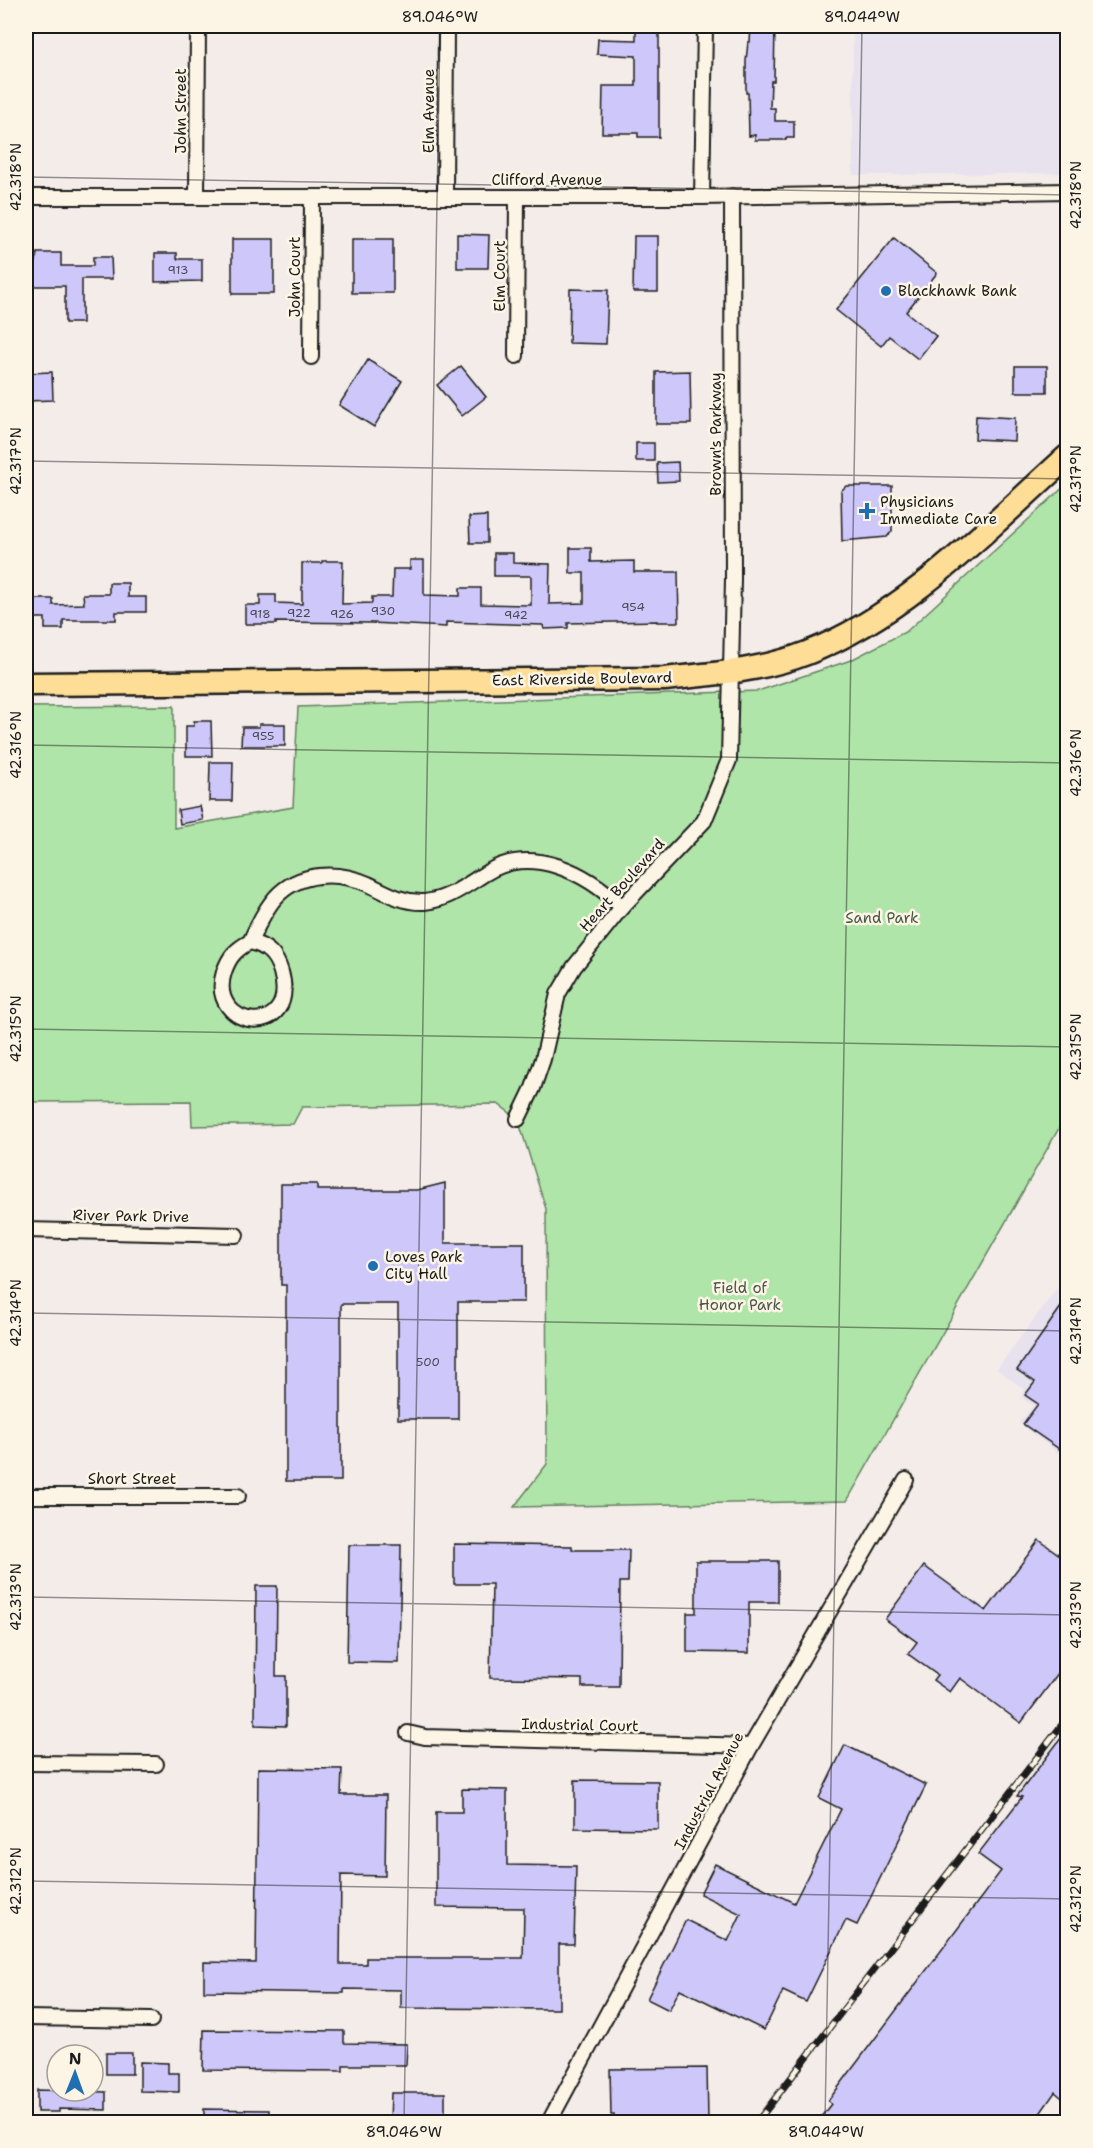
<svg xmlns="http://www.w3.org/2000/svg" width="1093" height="2148" viewBox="0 0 1093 2148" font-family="'Shantell Sans',sans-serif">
<rect width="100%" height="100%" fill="#f3ece9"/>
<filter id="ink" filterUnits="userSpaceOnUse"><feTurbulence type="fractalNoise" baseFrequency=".0167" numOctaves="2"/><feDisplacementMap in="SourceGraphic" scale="12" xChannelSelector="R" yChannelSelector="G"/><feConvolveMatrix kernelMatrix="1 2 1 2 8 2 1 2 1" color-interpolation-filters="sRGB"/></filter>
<g filter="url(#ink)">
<!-- built -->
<g fill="#e8e1ee">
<polygon points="853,26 1067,26 1067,173 853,175"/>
<polygon points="1067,1275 1067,1460 1019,1423 1033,1406 1021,1397 1024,1389 997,1369"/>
</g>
<!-- green -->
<polygon fill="#afe5a8" stroke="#668062" stroke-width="1.5" points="1067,484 1067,1114 847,1501 514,1507 547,1464 546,1209 518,1119 498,1104 302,1107 293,1124 192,1126 191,1101 26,1102 26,707 174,706 174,828 293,807 298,707 758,691 851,660 907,631"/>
<!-- building -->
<g fill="#cec7f9" stroke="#1c1c1c" stroke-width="1.5">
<polygon points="636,26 659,26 659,137 638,137 638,133 602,133 603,86 636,86 636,56 597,54 598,39 636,40"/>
<polygon points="751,26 775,26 774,81 771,81 770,108 775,108 775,121 794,121 794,138 786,138 786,140 755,140 755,135 749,136 748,93 746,93 746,61 748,42 750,42"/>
<polygon points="457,234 489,235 488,268 457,268"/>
<polygon points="634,236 658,236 658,292 633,292"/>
<polygon points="894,238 937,273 906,312 936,336 918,359 889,336 881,346 836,310"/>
<rect x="232" y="239" width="42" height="55"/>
<rect x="352" y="239" width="41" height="54"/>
<polygon points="37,253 61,253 61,266 93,266 93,257 111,257 112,279 82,279 82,323 65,323 65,286 26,286 26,262 36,262"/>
<polygon points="155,253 177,253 177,259 202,259 202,281 155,282"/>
<polygon points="570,289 608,290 606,344 569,343"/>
<polygon points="368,360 402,381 374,427 339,405"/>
<polygon points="461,366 486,397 462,416 437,385"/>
<rect x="1015" y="366" width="32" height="26"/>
<polygon points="690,371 691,424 656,424 656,372"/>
<polygon points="52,372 53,400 26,401 26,373"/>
<polygon points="976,416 1015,418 1014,441 975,439"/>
<rect x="636" y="443" width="18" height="18"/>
<polygon points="678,462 679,481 658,482 657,463"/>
<polygon points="846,486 892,486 892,531 887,537 842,541 841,491"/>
<polygon points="487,516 487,543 470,543 469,517"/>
<polygon points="570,548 591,548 591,562 634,561 634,572 678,572 679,622 657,622 657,621 568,623 568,628 544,629 543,625 446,622 446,627 372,623 276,622 276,624 245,624 245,605 260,605 260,595 276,595 276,603 302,604 302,563 322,563 322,561 343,561 342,604 372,603 372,597 392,597 393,569 410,569 410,560 424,560 424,595 460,596 460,588 481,588 481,604 531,605 531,576 494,576 494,553 513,553 513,563 550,564 549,604 584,603 584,573 570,573"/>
<polygon points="109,583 128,583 128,597 146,597 146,612 116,612 116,620 63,620 63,629 45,629 45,618 26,618 26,606 33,606 33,599 53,599 53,605 84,604 83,594 109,594"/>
<polygon points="194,721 211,721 212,756 186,756 186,726 194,726"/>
<polygon points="259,724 285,724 285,746 241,746 242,727 259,727"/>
<polygon points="210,762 233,762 232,801 209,801"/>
<polygon points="200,806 203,820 180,824 178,810"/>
<polygon points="445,1183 445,1243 524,1243 524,1302 458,1302 458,1419 398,1419 398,1304 341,1304 341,1481 286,1481 286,1285 281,1285 281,1184 317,1184 317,1190 417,1190"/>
<polygon points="1068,1297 1068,1455 1023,1424 1038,1404 1025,1395 1035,1382 1017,1370"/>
<polygon points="1039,1540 1068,1561 1068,1660 1021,1723 960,1678 950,1692 933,1680 937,1675 908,1654 917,1642 885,1619 924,1566 986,1611"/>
<polygon points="454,1544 572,1546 572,1550 629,1550 628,1582 620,1582 619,1687 582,1687 582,1679 490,1678 492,1584 454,1584"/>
<polygon points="349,1545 401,1545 399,1663 347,1662"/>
<polygon points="696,1561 778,1561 778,1602 749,1602 749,1653 687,1652 687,1613 696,1613"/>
<polygon points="256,1586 277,1586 276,1676 286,1676 286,1726 255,1725"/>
<polygon points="1068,1729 1068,2103 1055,2092 1034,2122 817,2122 831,2104 828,2101 1001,1871 978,1854 1022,1797 1017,1796"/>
<polygon points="845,1745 926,1785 857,1925 846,1920 806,2002 783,1991 764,2030 680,1989 669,2010 647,1999 686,1920 728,1941 741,1914 700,1894 715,1864 794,1903 841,1809 819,1798"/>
<polygon points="258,1768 342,1769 341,1795 386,1795 385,1876 341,1875 340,1964 366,1964 366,1958 523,1958 524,1908 436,1907 436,1812 462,1812 462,1789 507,1790 507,1865 576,1866 574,1944 559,1944 559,2009 401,2008 401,1990 344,1989 344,1993 204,1991 204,1962 256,1963"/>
<polygon points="575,1780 658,1781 658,1829 575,1828"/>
<polygon points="204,2030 344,2031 344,2043 407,2044 406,2065 343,2065 343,2071 203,2070"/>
<rect x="106" y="2053" width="26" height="21"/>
<polygon points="140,2062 168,2063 168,2073 179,2073 179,2092 140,2091"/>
<polygon points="707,2068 708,2120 614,2122 614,2115 611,2115 610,2069"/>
<polygon points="37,2090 106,2092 106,2110 59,2109 59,2112 37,2112"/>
<polygon points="391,2093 445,2093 445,2122 390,2122"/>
<polygon points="204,2109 269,2110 269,2122 204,2122"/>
</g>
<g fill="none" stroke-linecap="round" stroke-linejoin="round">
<defs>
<g id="minor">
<polyline points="197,196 198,26"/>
<polyline points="26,197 702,197 1068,191"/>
<polyline points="445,197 446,26"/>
<polyline points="702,197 705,26"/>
<polyline points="516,356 517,197"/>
<polyline points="311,357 312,197"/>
<path d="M250 942C257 927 264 911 275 898 299 871 338 871 368 884 387 893 403 903 424 902 448 900 466 885 486 873 532 844 587 873 622 907"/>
<path d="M250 942C267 946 276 955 281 972 300 1041 206 1030 224 972 229 957 236 949 250 942Z"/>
<polyline points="518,1119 533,1088 543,1059 558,994 574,967 622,907 704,821 729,760 733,579 732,196"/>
<polyline points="26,1230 236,1235"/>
<polyline points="26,1496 238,1496"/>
<polyline points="408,1733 425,1737 751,1746"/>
<polyline points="26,1763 156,1764"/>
<polyline points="26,2018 151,2020"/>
<polyline points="549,2122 751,1746 906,1480"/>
</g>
<path id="primary" d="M26 684 664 679C712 674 761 671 807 653 906 615 989 527 1068 456"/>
</defs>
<!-- minor casing -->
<use href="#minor" stroke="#1c1c1c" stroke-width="18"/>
<!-- primary casing -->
<use href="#primary" stroke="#1c1c1c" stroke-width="27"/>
<!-- minor -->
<use href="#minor" stroke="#fcf5e5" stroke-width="14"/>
<!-- primary -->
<use href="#primary" stroke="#fedd96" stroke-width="22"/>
<defs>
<polyline id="rail" points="757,2122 1068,1717"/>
</defs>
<!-- rail casing -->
<use href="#rail" stroke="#1c1c1c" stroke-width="7"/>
<!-- rail -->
<use href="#rail" stroke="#fcf5e5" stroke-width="4.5" stroke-dasharray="14" stroke-linecap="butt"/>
</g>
</g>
<!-- ticks -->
<path fill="none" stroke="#1c1c1c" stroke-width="1.5" stroke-opacity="0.45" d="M26 177 1068 195M26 461 1068 479M26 745 1068 763M26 1029 1068 1047M26 1313 1068 1331M26 1597 1068 1615M26 1881 1068 1899M404 2122 440 26M825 2122 862 26"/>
<!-- markers -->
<g fill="#1f6fb2" stroke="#fcf5e5" stroke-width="2">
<circle cx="886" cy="291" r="6"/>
<path d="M864 502h6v6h6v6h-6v6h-6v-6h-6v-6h6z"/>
<circle cx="373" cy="1266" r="6"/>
</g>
<g text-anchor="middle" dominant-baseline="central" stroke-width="5" stroke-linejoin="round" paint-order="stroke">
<!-- number labels -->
<g font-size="12" fill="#484753">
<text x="178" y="270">913</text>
<text x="633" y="607">954</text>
<text x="383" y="611">930</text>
<text x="299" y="613">922</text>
<text x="260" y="614">918</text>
<text x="342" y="614">926</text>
<text x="516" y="615">942</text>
<text x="263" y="736">955</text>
<text x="428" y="1362">500</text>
</g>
<!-- street labels -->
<g font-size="15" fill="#1c1c1c" stroke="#fcf5e5">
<text transform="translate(181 111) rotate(-90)">John Street</text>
<text transform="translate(429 111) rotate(-90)">Elm Avenue</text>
<text x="547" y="180">Clifford Avenue</text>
<text transform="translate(500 276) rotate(-90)">Elm Court</text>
<text transform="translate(295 277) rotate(-90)">John Court</text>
<text transform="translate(716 434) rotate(-90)">Brown's Parkway</text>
<text transform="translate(582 679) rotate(-1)">East Riverside Boulevard</text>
<text transform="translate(622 885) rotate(-48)">Heart Boulevard</text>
<text transform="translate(131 1216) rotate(1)">River Park Drive</text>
<text x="132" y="1479">Short Street</text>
<text transform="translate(580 1725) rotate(1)">Industrial Court</text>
<text transform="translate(709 1791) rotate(-62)">Industrial Avenue</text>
</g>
<!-- poi labels -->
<g font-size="15" fill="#1c1c1c" stroke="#fcf5e5" text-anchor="start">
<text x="898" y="291">Blackhawk Bank</text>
<text x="880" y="502">Physicians<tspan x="880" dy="17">Immediate Care</tspan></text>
<text x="385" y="1257">Loves Park<tspan x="385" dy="17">City Hall</tspan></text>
</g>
<!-- park labels -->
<g font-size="15" fill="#485846" stroke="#fcf5e5">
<text x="882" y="918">Sand Park</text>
<text x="740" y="1288">Field of<tspan x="740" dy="17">Honor Park</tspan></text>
</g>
</g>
<!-- margin -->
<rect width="1093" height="2148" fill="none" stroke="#fcf5e5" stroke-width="66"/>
<!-- north arrow -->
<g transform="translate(75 2073) rotate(1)"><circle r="28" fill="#fcf5e5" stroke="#a29e95" stroke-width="1.5"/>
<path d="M0-4.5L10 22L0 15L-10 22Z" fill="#1f6fb2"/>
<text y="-9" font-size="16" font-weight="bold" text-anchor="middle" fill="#1c1c1c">N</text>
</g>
<rect x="33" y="33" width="1027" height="2082" fill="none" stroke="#1c1c1c" stroke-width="2"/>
<g font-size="15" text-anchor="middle" fill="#1c1c1c">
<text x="440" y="22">89.046°W</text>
<text x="862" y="22">89.044°W</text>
<text transform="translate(16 177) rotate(-90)" y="5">42.318°N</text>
<text transform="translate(1076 195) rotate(-90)" y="5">42.318°N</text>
<text transform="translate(16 461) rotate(-90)" y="5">42.317°N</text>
<text transform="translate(1076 479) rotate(-90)" y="5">42.317°N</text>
<text transform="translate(16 745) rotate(-90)" y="5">42.316°N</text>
<text transform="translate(1076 763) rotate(-90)" y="5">42.316°N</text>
<text transform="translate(16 1029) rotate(-90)" y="5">42.315°N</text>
<text transform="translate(1076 1047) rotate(-90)" y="5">42.315°N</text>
<text transform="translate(16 1313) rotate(-90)" y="5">42.314°N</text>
<text transform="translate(1076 1331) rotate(-90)" y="5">42.314°N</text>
<text transform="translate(16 1597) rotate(-90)" y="5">42.313°N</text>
<text transform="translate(1076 1615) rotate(-90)" y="5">42.313°N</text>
<text transform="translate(16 1881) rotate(-90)" y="5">42.312°N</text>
<text transform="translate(1076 1899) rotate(-90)" y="5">42.312°N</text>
<text x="404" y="2137">89.046°W</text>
<text x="826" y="2137">89.044°W</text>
</g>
</svg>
